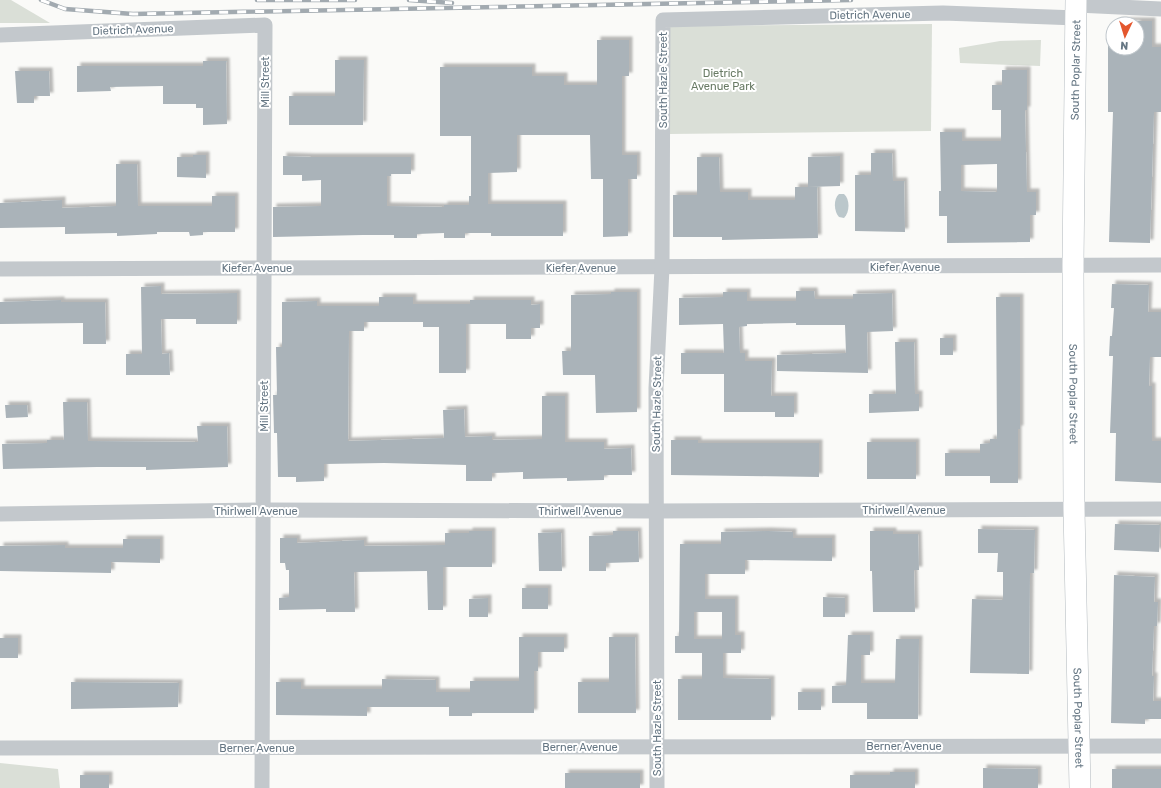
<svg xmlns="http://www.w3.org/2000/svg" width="1161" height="788" viewBox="0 0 1161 788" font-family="Rubik,sans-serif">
<defs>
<filter id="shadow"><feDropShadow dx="3.5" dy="-3.5" stdDeviation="1" flood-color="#0004"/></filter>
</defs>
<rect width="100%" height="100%" fill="#fafaf8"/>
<!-- green -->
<g fill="#dadfd7">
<polygon points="0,0 11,0 50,23 0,23"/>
<polygon points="932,24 931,131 669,134 667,26"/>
<polygon points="1041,40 1040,66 960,63 959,48 1000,41"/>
<polygon points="0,763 58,769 60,788 0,788"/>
</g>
<!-- water -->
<path fill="#bbc7cb" d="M839 194H844C850 199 850 212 844 218L839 217C834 212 833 199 839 194Z"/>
<!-- building -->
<g fill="#aab3b9" fill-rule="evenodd" filter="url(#shadow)">
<polygon points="1118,21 1152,21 1152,47 1161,47 1161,112 1154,112 1150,243 1109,242 1113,112 1108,112 1108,27 1113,28 1113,48 1137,48 1137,24 1118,24"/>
<polygon points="597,40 629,40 629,76 622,76 622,155 637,155 637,179 628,179 628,236 603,237 603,179 591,179 590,135 517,135 517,172 488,173 488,204 563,204 563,236 491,236 491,233 465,233 465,238 444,238 444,233 417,234 417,238 394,238 394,235 363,235 273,237 273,207 321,206 321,180 302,181 302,175 283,175 283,156 311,157 411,157 411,174 391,174 391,176 387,176 387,206 444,207 444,205 469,205 469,196 471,196 471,136 440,136 440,67 532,67 532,76 564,76 564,85 597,85"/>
<polygon points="335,60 364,60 363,125 289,125 289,96 335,96"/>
<polygon points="203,61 226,61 227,124 203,125 203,108 196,108 196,104 163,104 163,86 110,87 111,91 77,92 77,66 203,66"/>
<path d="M1002 70H1027V110H1025L1027 192H1036V215H1030V242L947 243V216H939V191H941L940 132H962V141H1001V110H992V85H1002ZM997 164V192L961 191V165Z"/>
<polygon points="15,71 49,71 50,96 34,96 34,103 17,103"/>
<polygon points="871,153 892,153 893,181 904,181 905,232 855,231 855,175 871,175"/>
<polygon points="193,155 206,155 206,178 177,177 177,157 193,157"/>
<polygon points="840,156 840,186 808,187 808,157"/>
<polygon points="697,157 719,157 720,192 748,192 748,200 795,200 795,187 817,187 818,238 722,240 722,237 673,237 673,195 697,195"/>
<polygon points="116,164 137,164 138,206 212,206 212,196 235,196 235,232 203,232 203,235 190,236 189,232 157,232 157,234 117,236 117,233 65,234 65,227 0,228 0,203 62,200 62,208 116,206"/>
<polygon points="1112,284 1149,285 1148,312 1161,312 1161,357 1150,357 1149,386 1152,386 1152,441 1161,441 1161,483 1115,481 1116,433 1110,433 1113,356 1109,356 1110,336 1112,336 1114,308 1111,308"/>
<polygon points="161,286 161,294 237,293 237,324 196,324 196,319 161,319 162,354 169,353 170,375 126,375 126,354 142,354 141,287"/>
<polygon points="796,291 814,291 815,299 853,299 853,294 892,293 893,331 867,332 868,373 777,371 777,355 846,353 845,325 796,325 796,323 747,324 747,326 739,327 740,353 745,353 745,361 772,361 771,396 794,396 794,417 775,417 775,412 724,412 724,374 681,374 681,353 724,353 723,324 679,325 679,298 723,297 723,292 747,292 747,301 796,301"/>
<polygon points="611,292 637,292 637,412 596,413 595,375 563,375 562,351 571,351 571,295 611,294"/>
<polygon points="379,297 413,297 413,304 470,304 470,300 531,300 531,305 540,304 540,328 531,328 531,339 506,339 506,324 466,324 466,373 439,373 439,327 423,327 423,322 364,322 364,331 349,331 348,441 444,438 443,410 464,409 465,437 492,436 492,440 542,439 542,396 565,396 565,442 604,442 604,449 631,448 632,475 604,475 604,480 567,481 567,478 523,479 523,472 492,473 492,481 466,481 466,465 384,463 324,464 324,481 296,482 296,477 278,477 277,433 274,433 273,395 277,395 276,347 282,347 282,302 317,301 317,306 379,306"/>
<polygon points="996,297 1020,297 1020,429 1018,429 1018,483 990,483 990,476 945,476 945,453 980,453 980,444 990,443 990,439 997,439"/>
<polygon points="61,300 61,302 105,302 106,344 83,344 83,323 0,324 0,302"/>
<rect x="940" y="338" width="13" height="17"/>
<polygon points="895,342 914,342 915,394 919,394 919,411 869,413 869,394 896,394"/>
<polygon points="63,402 87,402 88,441 198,442 197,426 227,426 228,467 146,470 146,467 97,467 3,469 2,444 47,443 47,440 64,440"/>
<polygon points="5,405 27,405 28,417 6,418"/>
<polygon points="671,440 698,440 698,443 819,443 819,477 671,475"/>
<rect x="867" y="442" width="49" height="37"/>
<polygon points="1115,524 1160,525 1159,552 1114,550"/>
<polygon points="978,529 1035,530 1034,573 1030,573 1029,674 970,673 972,599 1003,600 1003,572 997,572 998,553 978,553"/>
<polygon points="469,531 492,531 492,567 443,567 443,610 428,610 427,571 354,572 355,612 326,612 326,609 279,610 279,598 289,597 289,570 286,570 285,563 280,563 280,538 297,538 297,543 364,540 364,546 445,545 445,533 469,533"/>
<polygon points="613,531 638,531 639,562 606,563 606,571 589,571 589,536 613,535"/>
<path d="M768 531 793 532V538H832V561L745 560V574H705V599H735V635H741V653H723V678L771 679V720H678V679H702V653H675V636H679L680 544H721V532ZM694 612H722V639H694Z"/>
<polygon points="870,531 893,531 893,534 918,534 919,570 914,570 915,612 873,612 872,571 870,571"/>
<polygon points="561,532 562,571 539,571 538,533"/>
<polygon points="123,539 160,539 160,563 111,562 111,573 0,571 0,546 65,545 65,548 123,548"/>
<polygon points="1114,575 1155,577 1154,602 1158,602 1157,626 1154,626 1152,676 1154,676 1153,701 1161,701 1161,719 1145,719 1145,724 1111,723"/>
<rect x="522" y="588" width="26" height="21"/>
<polygon points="823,597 845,598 845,617 823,617"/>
<polygon points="488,598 488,617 469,617 469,599"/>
<polygon points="848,635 870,635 870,655 861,655 861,683 895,683 896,639 919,639 918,719 867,719 867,703 832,703 832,686 846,685"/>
<polygon points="519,637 564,637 564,652 538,652 538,671 534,671 534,713 472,713 472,716 449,716 449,707 367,707 367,716 276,715 276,682 301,682 301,689 382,689 382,679 436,680 436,692 470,692 470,681 519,681"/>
<polygon points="609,637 635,637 636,713 578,713 578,682 609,682"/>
<rect x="0" y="638" width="18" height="20"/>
<polygon points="71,682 179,683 178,707 71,709"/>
<rect x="798" y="692" width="23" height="18"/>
<polygon points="983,768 1038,769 1038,788 983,788"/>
<rect x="1112" y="769" width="49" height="19"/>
<polygon points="890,772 915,772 915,788 850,788 850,775 890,775"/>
<rect x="565" y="773" width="75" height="15"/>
<rect x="80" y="775" width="29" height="13"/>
</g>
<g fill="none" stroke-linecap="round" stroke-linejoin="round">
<defs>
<g id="secondary">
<path id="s1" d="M1076 0 1073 265 1074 509 1080 788"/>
</g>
</defs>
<!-- secondary casing -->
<use href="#secondary" stroke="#b3babf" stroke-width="22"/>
<!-- street -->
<g stroke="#c3c8cc" stroke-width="15">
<polyline points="1077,5 1161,9"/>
<polyline points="0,35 265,25 262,788"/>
<polyline points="0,269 1161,265"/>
<polyline points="0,514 264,510 656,511 1161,509"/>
<polyline points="0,748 1161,746"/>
<polyline points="657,788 656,388 662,268 663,20 943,13 1077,18"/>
</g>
<!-- secondary -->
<use href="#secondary" stroke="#fff" stroke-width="21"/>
<defs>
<g id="rail">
<polyline points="41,0 65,9 133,14 851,0"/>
<polyline points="257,0 355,0"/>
<polyline points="409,0 452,3"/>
</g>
</defs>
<!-- rail casing -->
<use href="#rail" stroke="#a2aab0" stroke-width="4.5"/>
<!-- rail -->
<use href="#rail" stroke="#fff" stroke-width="3" stroke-dasharray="9" stroke-linecap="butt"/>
</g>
<g text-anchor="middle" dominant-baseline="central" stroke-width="4" stroke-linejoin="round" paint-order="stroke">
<!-- street labels -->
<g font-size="11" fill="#657683" stroke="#fff">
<text transform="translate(870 15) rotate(-1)">Dietrich Avenue</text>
<text transform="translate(133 30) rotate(-2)">Dietrich Avenue</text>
<text transform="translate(1076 70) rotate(-89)">South Poplar Street</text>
<text transform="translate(663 80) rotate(-90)">South Hazle Street</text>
<text transform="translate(265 82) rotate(-90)">Mill Street</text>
<text x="905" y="267">Kiefer Avenue</text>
<text x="257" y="268">Kiefer Avenue</text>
<text x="581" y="268">Kiefer Avenue</text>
<text stroke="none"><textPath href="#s1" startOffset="394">South Poplar Street</textPath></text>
<text transform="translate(657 404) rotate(-89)">South Hazle Street</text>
<text transform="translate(264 406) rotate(-90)">Mill Street</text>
<text x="904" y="510">Thirlwell Avenue</text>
<text x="256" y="511">Thirlwell Avenue</text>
<text x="580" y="511">Thirlwell Avenue</text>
<text stroke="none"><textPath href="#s1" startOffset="718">South Poplar Street</textPath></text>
<text transform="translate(657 728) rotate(-90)">South Hazle Street</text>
<text x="904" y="746">Berner Avenue</text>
<text x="580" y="747">Berner Avenue</text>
<text x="257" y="748">Berner Avenue</text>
</g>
<!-- park labels -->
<g font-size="11" fill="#687a64" stroke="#fff">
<text x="723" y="73">Dietrich<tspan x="723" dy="13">Avenue Park</tspan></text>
</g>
</g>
<!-- north arrow -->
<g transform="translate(1125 36) rotate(184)"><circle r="19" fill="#ffffff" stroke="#c1c8cd"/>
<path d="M0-3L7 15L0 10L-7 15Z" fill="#e4572e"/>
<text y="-6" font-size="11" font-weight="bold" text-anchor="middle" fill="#657683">N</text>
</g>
</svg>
